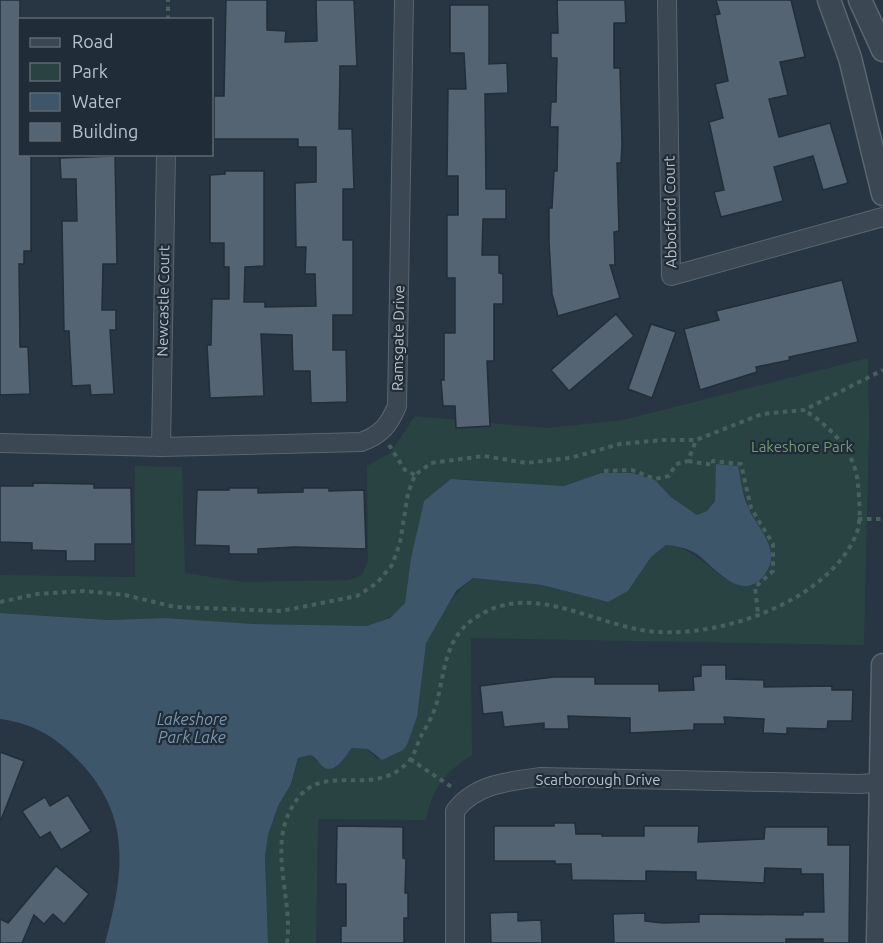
<svg xmlns="http://www.w3.org/2000/svg" width="883" height="943" viewBox="0 0 883 943" font-family="Ubuntu,sans-serif">
<rect width="100%" height="100%" fill="#273642"/>
<!-- green -->
<path fill="#294343" d="M868 358 869 430 864 645 471 638 472 755C445 772 432 789 426 820L318 819 316 943H268L265 856 268 835 278 806 291 784 299 758 310 755 323 765H337L352 748 368 749 377 759 407 745C421 715 418 682 424 650 429 627 455 592 473 578L542 585 608 602 628 591 651 557 666 545C708 547 724 604 764 576L751 515 743 491 717 464 715 501 707 511 697 515 671 497 655 480 632 473H601L564 486 459 479 424 501 411 558 405 603 399 611 379 623 367 626 254 624 165 618 109 620 0 613V575L135 577V466L182 467 185 573 244 582 349 580 362 575 368 560 367 466 390 453 415 416 546 428 623 420Z"/>
<!-- water -->
<path fill="#3d566a" d="M716 464 738 466C741 480 742 494 748 507 756 527 783 550 765 574 743 605 715 568 697 554 687 548 677 546 666 545L651 557 628 591 608 602 542 585 473 578 456 591 426 643 417 717 407 745 403 750 382 760 368 749 352 748C346 754 337 773 325 768 319 765 317 757 310 755L298 758 291 784 278 806 268 835 265 856 268 943H105C124 872 133 815 76 758 54 736 32 723 0 719V613L109 620 165 618 254 624 367 626 390 618 405 603 411 558 424 501 451 479 564 486 601 473H632L655 480 671 497 697 515 707 511 715 501Z"/>
<!-- building -->
<g fill="#556472" stroke="#222e39" stroke-width="1.5">
<polygon points="0,0 20,0 20,155 31,155 31,251 24,251 24,264 19,264 20,347 28,347 30,394 0,395"/>
<polygon points="226,0 267,0 267,30 286,31 285,42 317,41 316,0 354,0 357,66 340,66 339,129 352,129 354,189 343,189 343,240 353,240 353,315 333,315 333,350 346,350 347,402 311,403 310,371 293,371 292,335 261,334 264,396 210,398 207,345 211,345 212,299 229,299 229,267 224,267 224,243 210,243 210,175 225,174 225,171 264,171 264,266 245,267 244,302 265,302 265,307 316,306 315,274 305,274 306,247 296,247 295,183 316,182 316,147 298,147 298,139 214,139 214,96 224,96"/>
<polygon points="557,0 625,0 626,23 614,23 614,68 620,68 622,144 621,163 617,163 619,231 614,232 615,265 610,265 620,298 558,316 552,294 549,242 549,208 552,208 554,171 557,171 558,127 550,127 551,102 556,102 557,58 551,58 551,33 558,33"/>
<polygon points="716,0 791,0 805,57 780,62 788,95 769,99 779,137 830,123 848,183 823,190 813,156 774,167 783,201 721,217 714,192 724,190 709,122 723,118 715,84 728,81 715,15 720,14"/>
<polygon points="450,5 489,5 489,64 507,63 508,93 485,94 486,189 506,189 506,219 483,219 482,255 499,255 499,273 503,274 503,304 494,304 494,361 487,361 490,426 456,428 455,406 443,406 441,380 444,380 444,333 455,333 455,278 447,278 447,215 458,215 458,176 447,176 448,89 466,89 464,53 450,53"/>
<polygon points="115,156 117,264 103,264 102,310 116,310 116,330 110,330 114,394 91,395 90,385 72,386 69,331 64,331 62,221 77,221 76,179 61,179 60,158"/>
<polygon points="842,280 858,342 789,357 790,360 756,367 757,372 700,390 684,329 719,320 716,311"/>
<polygon points="616,314 634,336 569,391 551,370"/>
<polygon points="651,324 676,332 652,398 628,389"/>
<polygon points="33,483 94,484 94,488 131,488 132,544 95,544 95,561 66,561 66,551 32,550 32,543 0,542 0,486 33,486"/>
<polygon points="229,488 258,488 258,493 303,492 303,488 329,488 329,491 364,490 366,549 294,547 258,549 258,554 229,554 229,546 195,545 197,490 229,490"/>
<polygon points="701,665 726,665 726,679 764,680 764,687 832,686 832,690 853,690 852,721 828,721 827,729 787,728 787,734 763,733 764,719 724,717 725,724 694,724 694,730 630,733 630,718 568,716 569,729 544,729 544,723 504,727 502,712 483,714 480,686 554,677 595,677 595,684 659,684 659,691 694,690 693,677 701,676"/>
<polygon points="0,752 24,761 1,820 0,819"/>
<polygon points="68,795 91,831 61,850 50,832 40,838 22,811 45,797 50,806"/>
<polygon points="554,823 575,823 576,834 602,834 602,836 644,836 644,826 699,826 698,842 764,839 765,827 828,827 828,845 850,845 849,943 823,943 823,939 786,939 786,943 614,943 613,914 645,913 645,921 663,923 699,922 699,914 803,915 803,912 824,912 823,874 801,874 801,869 765,868 764,883 696,880 696,872 646,871 646,881 572,880 571,864 555,864 555,861 494,861 494,826 554,826"/>
<polygon points="337,826 403,827 403,858 406,859 405,893 408,893 408,918 404,918 404,943 341,943 341,926 346,926 346,884 336,884"/>
<polygon points="56,866 89,894 64,924 53,914 44,924 34,915 22,943 0,943 0,919 8,923"/>
<polygon points="518,912 518,921 541,920 542,943 491,943 490,913"/>
</g>
<g fill="none" stroke-linecap="round" stroke-linejoin="round">
<defs>
<g id="minor">
<polyline points="667,0 671,276 883,217"/>
<path d="M0 443 161 447 361 442C381 435 389 425 397 406L404 0"/>
<polyline points="161,447 166,154"/>
<path d="M455 943V811C475 784 509 781 541 777L860 784 883 782"/>
</g>
<g id="tertiary">
<polyline points="829,0 850,58 883,194"/>
<polyline points="860,0 883,50"/>
<polyline points="878,943 883,665"/>
</g>
</defs>
<!-- minor casing -->
<use href="#minor" stroke="#59656f" stroke-width="20"/>
<!-- tertiary casing -->
<use href="#tertiary" stroke="#59656f" stroke-width="25"/>
<!-- path -->
<g stroke="#475f5f" stroke-width="4" stroke-dasharray="4.5 4.5" stroke-linecap="butt">
<polyline points="168,20 168,0"/>
<polyline points="389,445 405,470 415,475"/>
<polyline points="688,461 713,465 713,461 741,464 751,508 773,544 773,571 755,587 758,614"/>
<polyline points="604,471 632,470 655,479 669,476 676,464 688,461 696,440"/>
<polyline points="858,519 883,519"/>
<polyline points="0,602 37,594 84,591 125,595 175,607 281,611 357,596 377,583 392,565 400,543 408,493 415,475 431,463 484,456 526,463 570,458 620,444 663,440 696,440 762,414 804,410 883,370"/>
<polyline points="410,759 453,788"/>
<path d="M287 943C293 901 270 853 289 813 317 752 370 804 409 761 414 755 417 746 420 738 426 727 434 714 437 702 445 670 445 638 475 618 534 578 597 629 659 632 726 636 828 600 856 535 862 521 859 499 858 485 856 452 830 426 804 410"/>
</g>
<!-- minor -->
<use href="#minor" stroke="#3b4752" stroke-width="18"/>
<!-- tertiary -->
<use href="#tertiary" stroke="#3b4752" stroke-width="22"/>
</g>
<g text-anchor="middle" dominant-baseline="central" stroke-width="4.5" stroke-linejoin="round" paint-order="stroke">
<!-- street labels -->
<g font-size="15" fill="#b8c2cc" stroke="#202c37">
<text transform="translate(670 212) rotate(-91)">Abbotford Court</text>
<text transform="translate(163 301) rotate(-89)">Newcastle Court</text>
<text transform="translate(398 338) rotate(-89)">Ramsgate Drive</text>
<text x="598" y="779">Scarborough Drive</text>
</g>
<!-- park labels -->
<g font-size="15" fill="#709c74" stroke="#202c37">
<text x="802" y="446">Lakeshore Park</text>
</g>
<!-- water labels -->
<g font-size="16" font-style="italic" fill="#7996ae" stroke="#202c37">
<text x="192" y="719">Lakeshore<tspan x="192" dy="18">Park Lake</tspan></text>
</g>
</g>
<!-- legend -->
<rect x="18" y="18" width="195" height="138" fill="#202c37" stroke="#5d6873" stroke-width="1.5"/>
<rect x="30" y="38" width="30" height="9" fill="#3b4752" stroke="#5d6873" stroke-width="1.5"/>
<text x="72" y="48" font-size="18" fill="#b8c2cc">Road</text>
<rect x="30" y="63" width="30" height="18" fill="#294343" stroke="#5d6873" stroke-width="1.5"/>
<text x="72" y="78" font-size="18" fill="#b8c2cc">Park</text>
<rect x="30" y="93" width="30" height="18" fill="#3d566a" stroke="#5d6873" stroke-width="1.5"/>
<text x="72" y="108" font-size="18" fill="#b8c2cc">Water</text>
<rect x="30" y="123" width="30" height="18" fill="#556472" stroke="#5d6873" stroke-width="1.5"/>
<text x="72" y="138" font-size="18" fill="#b8c2cc">Building</text>
</svg>
